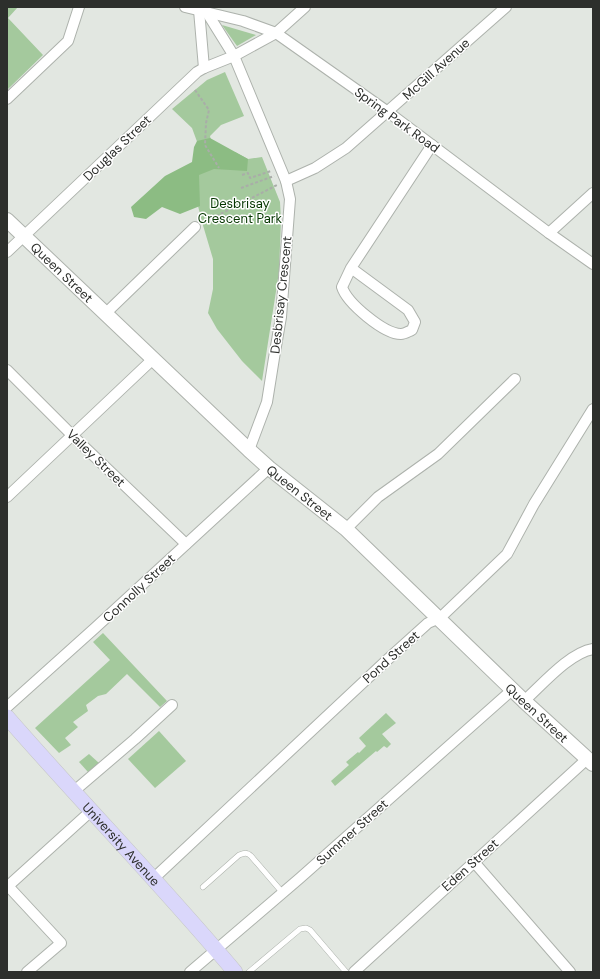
<svg xmlns="http://www.w3.org/2000/svg" width="600" height="979" viewBox="0 0 600 979" font-family="'DM Sans',sans-serif">
<rect width="100%" height="100%" fill="#e2e7e1"/>
<!-- green -->
<g fill="#a4c99d">
<polygon points="7,7 18,7 8,18 43,55 7,90"/>
<polygon points="222,25 256,35 237,46"/>
<polygon points="225,72 244,116 221,125 210,136 214,153 222,157 235,152 248,159 262,157 280,202 281,220 279,272 262,381 242,361 217,329 208,313 213,289 213,259 202,222 193,186 194,173 206,166 192,128 172,109 207,80"/>
<polygon points="103,633 167,701 160,707 127,674 106,694 98,696 86,705 88,711 73,722 78,727 65,738 71,745 59,753 35,728 110,660 93,642"/>
<polygon points="386,713 396,723 382,734 391,744 387,748 384,746 377,752 376,751 335,786 331,781 349,765 346,762 358,752 359,753 366,746 359,738"/>
<polygon points="159,731 186,761 155,788 128,759"/>
<polygon points="89,754 99,763 88,772 79,762"/>
</g>
<!-- forest -->
<polygon fill="#8cbc83" points="210,138 248,159 247,171 214,169 199,175 200,206 180,214 162,207 146,219 134,217 131,207 165,176 192,162 194,147 197,141"/>
<g fill="none" stroke-linecap="round" stroke-linejoin="round">
<defs>
<g id="lane">
<path d="M203 887 239 855C244 853 247 852 251 856L282 892"/>
<polyline points="249,972 300,929 306,928 310,930 346,972"/>
</g>
<g id="street">
<polyline points="185,7 243,21 276,33 388,112 549,233 593,264"/>
<polyline points="199,10 204,68"/>
<polyline points="206,11 234,56 286,181 290,199 281,317 274,358 267,402 249,450"/>
<polyline points="7,99 68,41 79,7"/>
<polyline points="286,181 315,168 346,148 506,7"/>
<polyline points="549,233 593,193"/>
<polyline points="7,252 197,72 204,68 234,56 276,33 305,7"/>
<path d="M351 268 408 310 415 322 412 330C409 331 405 334 401 334 384 334 347 303 342 287L351 268 432 145"/>
<polyline points="105,314 195,227"/>
<polyline points="7,370 73,436 186,544"/>
<polyline points="7,497 153,359"/>
<polyline points="346,529 378,497 438,454 515,379"/>
<path d="M524 701C542 685 569 653 593 649"/>
<polyline points="7,707 95,628 269,468"/>
<polyline points="73,792 135,739 172,705"/>
<polyline points="474,862 570,972"/>
<polyline points="153,879 387,660 428,623 440,618 507,554 534,504 593,409"/>
<polyline points="8,886 61,943 27,972"/>
<polyline points="7,887 91,811"/>
<polyline points="190,972 300,878 512,690"/>
<polyline points="354,972 587,759"/>
</g>
<g id="secondary">
<path id="s1" d="M7 220 249 450 269 468 346 529 524 701 593 764"/>
</g>
<g id="primary">
<path id="s2" d="M7 717C82 803 162 885 235 972"/>
</g>
</defs>
<!-- lane casing -->
<use href="#lane" stroke="#adb2ac" stroke-width="6"/>
<!-- street casing -->
<use href="#street" stroke="#adb2ac" stroke-width="12"/>
<!-- secondary casing -->
<use href="#secondary" stroke="#adb2ac" stroke-width="16"/>
<!-- primary casing -->
<use href="#primary" stroke="#c4c5c4" stroke-width="16"/>
<!-- path -->
<g stroke="#a9ada8" stroke-width="2" stroke-dasharray="3 2" stroke-linecap="butt">
<polyline points="195,90 209,110 206,123 205,145 219,168"/>
<polyline points="242,175 248,173 250,178 271,171"/>
<polyline points="241,188 274,176"/>
<polyline points="203,223 277,185"/>
</g>
<!-- lane -->
<use href="#lane" stroke="#fff" stroke-width="5"/>
<!-- street -->
<use href="#street" stroke="#fff" stroke-width="10"/>
<!-- secondary -->
<use href="#secondary" stroke="#fff" stroke-width="14"/>
<!-- primary -->
<use href="#primary" stroke="#dad7fb" stroke-width="15"/>
</g>
<g text-anchor="middle" dominant-baseline="central" stroke-width="3" stroke-linejoin="round" paint-order="stroke">
<!-- street labels -->
<g font-size="13" fill="#2d2f2c" stroke="#fff">
<text transform="translate(436 69) rotate(-42)">McGill Avenue</text>
<text transform="translate(397 120) rotate(36)">Spring Park Road</text>
<text transform="translate(117 148) rotate(-44)">Douglas Street</text>
<text stroke="none"><textPath href="#s1" startOffset="76">Queen Street</textPath></text>
<text transform="translate(281 295) rotate(-84)">Desbrisay Crescent</text>
<text transform="translate(96 458) rotate(44)">Valley Street</text>
<text stroke="none"><textPath href="#s1" startOffset="400">Queen Street</textPath></text>
<text transform="translate(139 588) rotate(-43)">Connolly Street</text>
<text transform="translate(391 657) rotate(-42)">Pond Street</text>
<text stroke="none"><textPath href="#s1" startOffset="724">Queen Street</textPath></text>
<text transform="translate(352 832) rotate(-42)">Summer Street</text>
<text stroke="none"><textPath href="#s2" startOffset="171">University Avenue</textPath></text>
<text transform="translate(470 865) rotate(-42)">Eden Street</text>
</g>
<!-- park labels -->
<g font-size="13" fill="#053700" stroke="#fff">
<text x="240" y="203">Desbrisay<tspan x="240" dy="15">Crescent Park</tspan></text>
</g>
</g>
<!-- border -->
<rect width="600" height="979" fill="none" stroke="#2d2f2c" stroke-width="16"/>
</svg>
